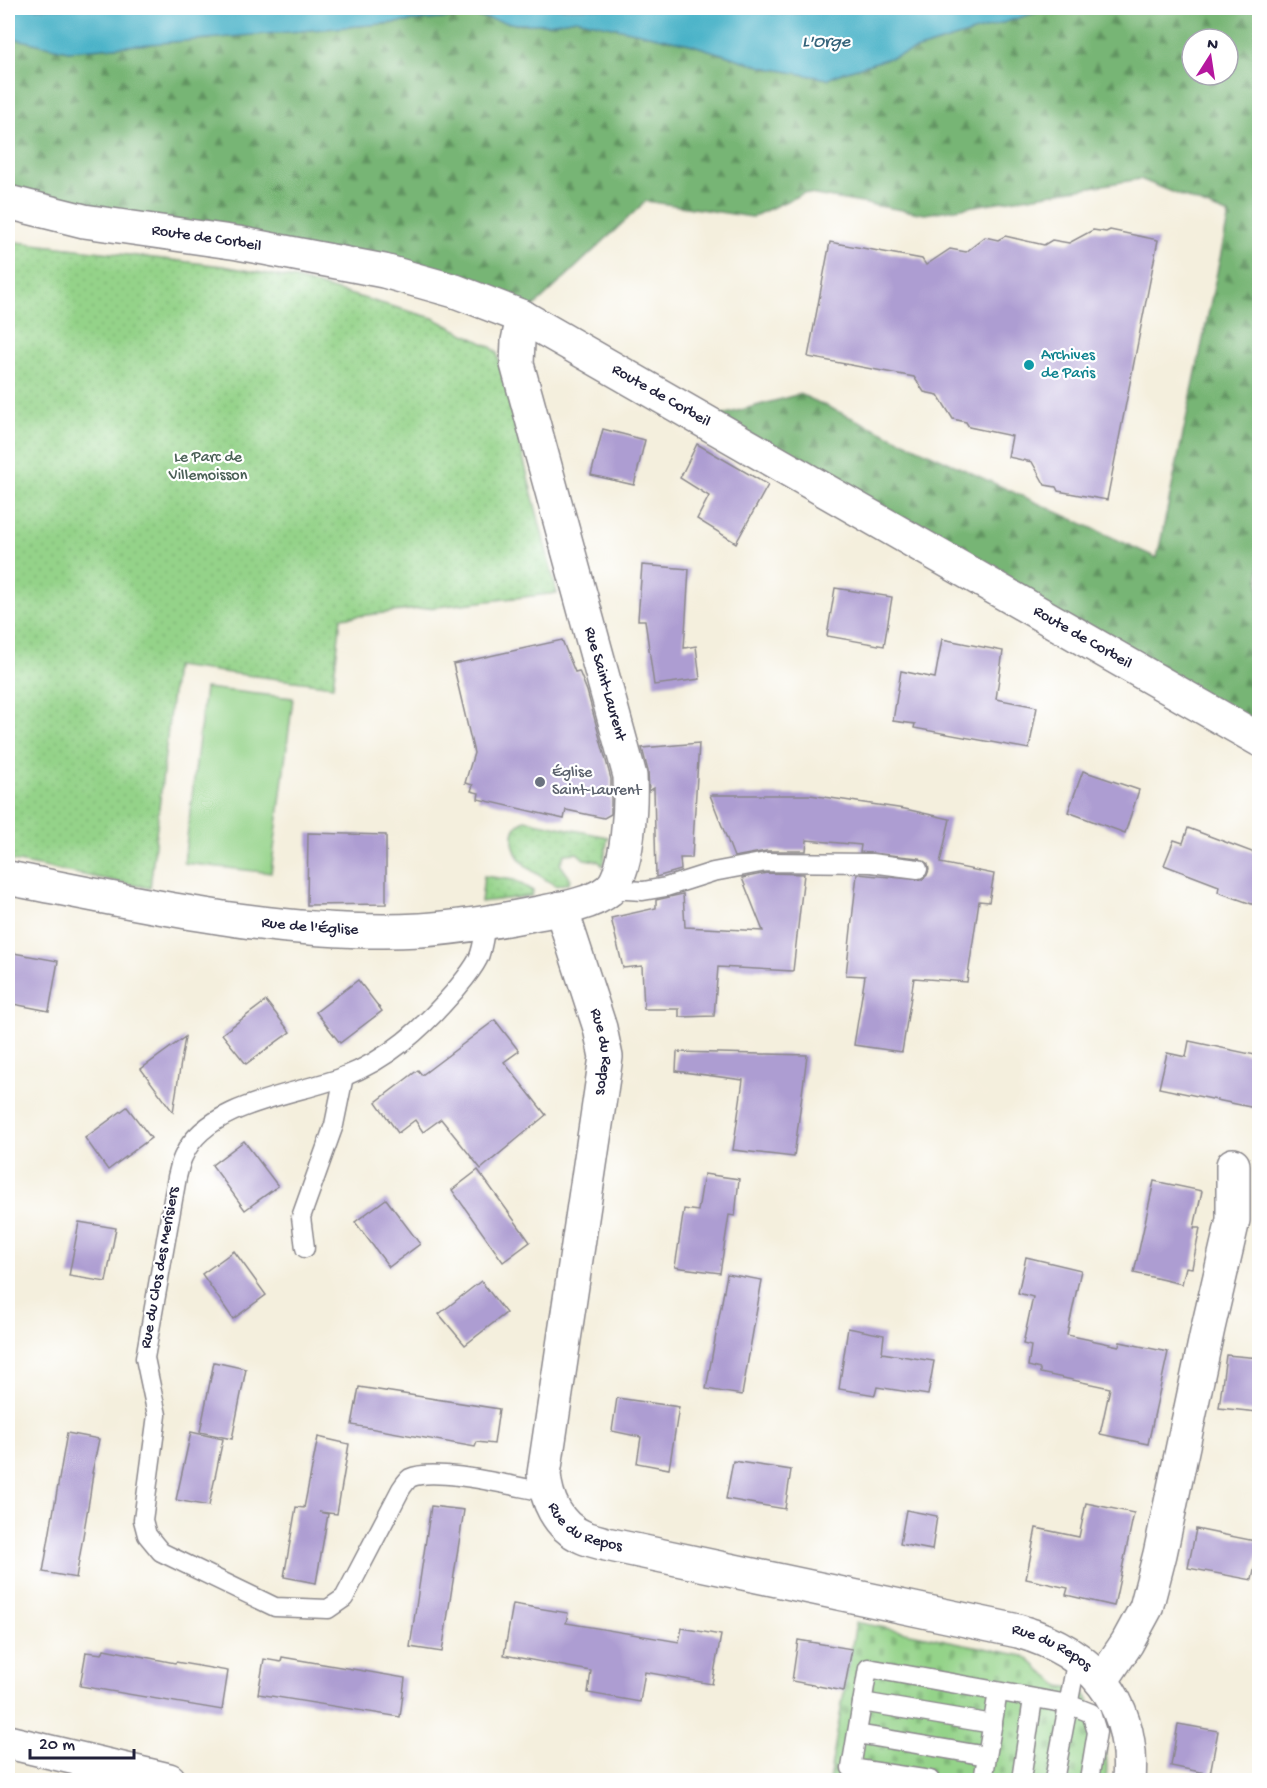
<svg xmlns="http://www.w3.org/2000/svg" width="1267" height="1788" viewBox="0 0 1267 1788" font-family="'Gochi Hand',sans-serif">
<defs>
<pattern id="grass-dots" width="8" height="8" patternUnits="userSpaceOnUse" patternTransform="scale(1.5)"><rect width="8" height="8" fill="#94d389"/><path d="M2 2h.1M6 6h.1" fill="none" stroke="#7fb577" stroke-width="1.8" stroke-linecap="round"/></pattern>
<pattern id="forest-firs" width="22" height="20" patternUnits="userSpaceOnUse" patternTransform="scale(1.5)"><rect width="22" height="20" fill="#77b575"/><path d="M5 1l3.5 6h-7zM16 11l3.5 6h-7z" fill="#619361"/></pattern>
<pattern id="cemetery-stones" width="16" height="16" patternUnits="userSpaceOnUse" patternTransform="scale(1.5)"><rect width="16" height="16" fill="#94d389"/><path d="M2 7V4a2 2 0 0 1 4 0v3zM10 15v-3a2 2 0 0 1 4 0v3z" fill="#7fb577"/></pattern>
</defs>
<rect width="100%" height="100%" fill="#fff"/>
<filter id="ink" filterUnits="userSpaceOnUse"><feTurbulence type="fractalNoise" baseFrequency=".0167" numOctaves="2"/><feDisplacementMap in="SourceGraphic" scale="12" xChannelSelector="R" yChannelSelector="G"/><feConvolveMatrix kernelMatrix="1 2 1 2 8 2 1 2 1" color-interpolation-filters="sRGB"/></filter>
<filter id="wash" filterUnits="userSpaceOnUse"><feTurbulence type="fractalNoise" baseFrequency=".008" numOctaves="4" result="noise"/><feDisplacementMap in="SourceGraphic" scale="24" xChannelSelector="R" yChannelSelector="G"/><feGaussianBlur stdDeviation="1.35" result="paint"/><feColorMatrix in="noise" values="0 0 0 0 0 0 0 0 0 0 0 0 0 0 0 0 0 1.4 0 .05"/><feComposite in="paint" operator="in"/></filter>
<g filter="url(#wash)">
<rect width="100%" height="100%" fill="#f4efdd"/>
<!-- grass -->
<g fill="url(#grass-dots)" stroke="#5b7a62" stroke-width="1.5">
<polygon points="8,241 223,266 296,279 433,318 491,347 497,353 557,593 341,618 333,686 175,666 150,888 8,860"/>
<path d="M525 820 608 837 603 866 598 861 584 859 577 853 565 854 560 864 570 878 569 883 556 886C546 879 533 873 524 864 512 852 506 829 525 820Z"/>
<polygon points="484,876 514,880 533,891 532,896 481,902"/>
</g>
<!-- forest -->
<path fill="url(#forest-firs)" stroke="#4c6c58" stroke-width="1.5" fill-rule="evenodd" d="M1051 8H1259V740L704 420 800 394 1157 558 1229 215 1140 179 925 214 804 193 752 217 646 201 523 317 8 202V37L68 51 473 16 516 24H548L576 19 690 44 763 67 828 79 844 72ZM1192 39H1228V75H1192Z"/>
<!-- cemetery -->
<path fill="url(#cemetery-stones)" stroke="#5b7a62" stroke-width="1.5" d="M856 1622 1024 1656 1060 1686 1082 1690C1100 1718 1110 1747 1106 1780H829Z"/>
<!-- garden -->
<polygon fill="#94d389" stroke="#5b7a62" stroke-width="1.5" points="205,688 293,698 271,873 184,863"/>
<!-- water -->
<path fill="#4ab2c8" stroke="#366a82" stroke-width="1.5" d="M8 8H744C770 14 795 17 821 8H1051L844 72 828 79 763 67 690 44 576 19 548 24H516L473 16 68 51 8 37Z"/>
<g id="blocks">
<!-- building -->
<g fill="#ad9dd2">
<polygon points="1093,230 1106,232 1110,230 1158,240 1107,500 1058,491 1056,487 1045,485 1032,462 1008,457 1012,436 969,427 966,422 953,419 938,395 924,392 914,377 808,357 830,242 922,259 926,265 950,249 966,252 985,237 998,240 1005,236 1044,245 1052,240 1069,243"/>
<polygon points="603,429 645,440 634,485 591,475"/>
<polygon points="697,444 768,485 736,543 697,519 709,496 680,478"/>
<polygon points="642,565 689,569 684,648 696,646 700,679 654,685 645,620 638,620"/>
<polygon points="835,588 892,597 884,646 827,636"/>
<polygon points="942,639 1003,651 996,699 1037,707 1029,749 914,728 915,724 893,721 901,671 935,678"/>
<polygon points="562,640 575,672 579,671 587,691 611,779 611,814 604,818 566,810 564,819 478,799 479,793 471,791 473,785 465,783 474,753 453,664"/>
<polygon points="699,743 692,858 680,858 681,870 656,877 654,788 649,791 648,771 642,748"/>
<polygon points="1083,771 1139,790 1125,833 1068,812"/>
<polygon points="710,795 810,795 905,809 950,819 940,863 994,874 989,902 979,901 967,982 914,978 902,1052 854,1045 865,976 846,975 857,874 922,880 927,875 929,870 928,864 919,858 860,852 861,845 807,840 806,851 766,851 734,857"/>
<polygon points="1188,828 1260,855 1260,907 1218,892 1219,886 1164,865 1174,840 1183,843"/>
<polygon points="308,833 386,835 386,904 307,905"/>
<polygon points="767,873 804,874 793,971 718,967 714,1016 679,1017 679,1009 644,1009 642,966 623,968 611,918 656,908 656,900 683,894 685,927 763,931 742,878"/>
<polygon points="8,952 58,961 49,1011 8,1003"/>
<polygon points="358,980 382,1011 340,1043 316,1012"/>
<polygon points="266,1001 290,1032 246,1064 222,1034"/>
<polygon points="495,1020 519,1051 504,1062 546,1115 481,1169 441,1119 423,1132 415,1120 398,1133 376,1102 418,1070 422,1075"/>
<polygon points="185,1037 173,1112 141,1069"/>
<polygon points="1189,1041 1260,1056 1260,1109 1159,1088 1167,1053 1186,1057"/>
<polygon points="677,1052 807,1055 794,1157 733,1150 743,1080 676,1071"/>
<polygon points="127,1107 151,1138 108,1170 85,1138"/>
<polygon points="244,1141 278,1186 245,1210 212,1165"/>
<polygon points="478,1170 530,1242 503,1262 452,1190"/>
<polygon points="704,1174 739,1179 735,1216 729,1215 720,1273 675,1267 684,1209 698,1211"/>
<polygon points="1154,1181 1202,1191 1194,1228 1200,1228 1192,1268 1186,1267 1182,1284 1134,1273"/>
<polygon points="386,1199 420,1244 389,1267 355,1222"/>
<polygon points="79,1222 116,1228 106,1282 69,1276"/>
<polygon points="234,1251 266,1295 233,1319 202,1274"/>
<polygon points="1026,1257 1081,1270 1067,1335 1119,1346 1120,1342 1168,1352 1148,1444 1100,1434 1110,1388 1040,1373 1040,1369 1028,1366 1031,1346 1023,1344 1033,1297 1018,1293"/>
<polygon points="727,1274 762,1280 742,1395 706,1389"/>
<polygon points="481,1281 506,1313 465,1345 439,1314"/>
<polygon points="848,1328 884,1335 882,1353 934,1361 928,1395 877,1387 875,1395 839,1389"/>
<polygon points="1226,1355 1260,1358 1258,1412 1219,1408"/>
<polygon points="214,1362 246,1369 232,1439 200,1432"/>
<polygon points="359,1387 499,1409 494,1444 477,1442 475,1447 352,1425"/>
<polygon points="617,1398 679,1407 669,1469 637,1463 641,1437 612,1431"/>
<polygon points="191,1432 223,1439 209,1506 176,1500"/>
<polygon points="67,1433 99,1439 92,1473 93,1473 90,1495 76,1578 43,1572"/>
<polygon points="318,1437 349,1444 337,1514 319,1512 328,1514 316,1583 284,1577 296,1507 304,1508"/>
<polygon points="733,1461 791,1470 785,1509 726,1499"/>
<polygon points="1086,1503 1134,1513 1114,1606 1066,1595 1068,1588 1026,1579 1036,1528 1079,1537"/>
<polygon points="431,1506 464,1510 442,1652 410,1647"/>
<polygon points="906,1510 937,1516 932,1550 900,1544"/>
<polygon points="1196,1529 1260,1542 1252,1580 1188,1568"/>
<polygon points="513,1604 568,1613 566,1623 679,1642 682,1628 721,1635 712,1684 645,1672 640,1702 588,1693 591,1671 504,1655"/>
<polygon points="798,1640 852,1649 844,1691 792,1681"/>
<polygon points="104,1649 175,1663 176,1662 228,1671 222,1710 80,1686 86,1652 102,1654"/>
<polygon points="282,1657 405,1678 400,1717 258,1694 264,1659 281,1662"/>
<polygon points="1178,1724 1218,1731 1210,1774 1171,1766"/>
</g>
</g>
</g>
<g filter="url(#ink)">
<use href="#blocks" fill-opacity="0" stroke="#8b888c" stroke-width="1.5"/>
<g fill="none" stroke-linecap="round" stroke-linejoin="round">
<defs>
<g id="lane">
<polyline points="611,889 643,891 666,887 713,872 766,862 871,863 918,869"/>
<path d="M486 923C484 934 483 949 478 959 472 971 463 981 454 992 423 1028 389 1059 343 1077 295 1095 207 1103 184 1155 180 1162 179 1170 177 1177L145 1358 157 1415 143 1520 147 1535 161 1552 275 1607 328 1609 344 1598 401 1489C403 1486 407 1480 410 1478 435 1466 516 1487 545 1492"/>
<polyline points="305,1248 301,1217 334,1125 344,1076"/>
<polyline points="862,1702 993,1724"/>
<polyline points="857,1734 987,1756"/>
<polyline points="930,1780 851,1768 868,1668 1068,1704 1091,1713 1097,1732 1089,1780"/>
<polyline points="983,1780 998,1692"/>
<polyline points="1021,1780 1033,1699"/>
<polyline points="1054,1780 1077,1658"/>
</g>
<g id="street">
<path id="s1" d="M561 908 600 1028 606 1057 544 1474C546 1499 557 1526 583 1537 590 1540 599 1542 606 1544L1018 1631C1092 1652 1135 1702 1129 1780"/>
<polyline points="1102,1680 1127,1643 1146,1608 1160,1554 1208,1328 1233,1220 1233,1165"/>
<polyline points="8,1742 169,1780"/>
</g>
<g id="secondary">
<path id="s2" d="M8 202 84 221 238 243 384 271 455 291 523 317 1260 740"/>
<path id="s3" d="M8 878C141 904 284 937 420 930 456 928 492 922 528 915 552 910 590 906 609 890 629 874 631 800 630 776L517 364 518 341 523 317"/>
</g>
</defs>
<!-- lane casing -->
<use href="#lane" stroke="#8b888c" stroke-width="21"/>
<!-- street casing -->
<use href="#street" stroke="#8b888c" stroke-width="36"/>
<!-- secondary casing -->
<use href="#secondary" stroke="#8b888c" stroke-width="36"/>
<!-- lane -->
<use href="#lane" stroke="#fff" stroke-width="18"/>
<!-- street -->
<use href="#street" stroke="#fff" stroke-width="33"/>
<!-- secondary -->
<use href="#secondary" stroke="#fff" stroke-width="33"/>
</g>
</g>
<!-- markers -->
<circle fill="#0f9aa8" stroke="#fff" stroke-width="2" cx="1029" cy="365" r="6"/>
<circle fill="#6b7280" stroke="#fff" stroke-width="2" cx="540" cy="782" r="6"/>
<g text-anchor="middle" dominant-baseline="central" stroke-width="4.5" stroke-linejoin="round" paint-order="stroke">
<!-- street labels -->
<g font-size="16" fill="#22223b" stroke="#fff">
<text stroke="none"><textPath href="#s2" startOffset="202">Route de Corbeil</textPath></text>
<text stroke="none"><textPath href="#s2" startOffset="688">Route de Corbeil</textPath></text>
<text stroke="none"><textPath href="#s2" startOffset="1174">Route de Corbeil</textPath></text>
<text transform="translate(604 684) rotate(74)">Rue Saint-Laurent</text>
<text stroke="none"><textPath href="#s3" startOffset="306">Rue de l'Église</textPath></text>
<text stroke="none"><textPath href="#s1" startOffset="150">Rue du Repos</textPath></text>
<text transform="translate(161 1268) rotate(-80)">Rue du Clos des Merisiers</text>
<text stroke="none"><textPath href="#s1" startOffset="652">Rue du Repos</textPath></text>
<text stroke="none"><textPath href="#s1" startOffset="1138">Rue du Repos</textPath></text>
</g>
<!-- culture labels -->
<g font-size="16" fill="#0d838f" stroke="#fff" text-anchor="start">
<text x="1041" y="356">Archives<tspan x="1041" dy="18">de Paris</tspan></text>
</g>
<!-- park labels -->
<g font-size="16" fill="#4a6056" stroke="#fff">
<text x="208" y="458">Le Parc de<tspan x="208" dy="18">Villemoisson</tspan></text>
</g>
<!-- worship labels -->
<g font-size="16" fill="#5b616d" stroke="#fff" text-anchor="start">
<text x="552" y="773">Église<tspan x="552" dy="18">Saint-Laurent</tspan></text>
</g>
<!-- water labels -->
<g font-size="18" font-style="italic" fill="#34637a" stroke="#fff">
<text x="826" y="42">L'Orge</text>
</g>
</g>
<!-- margin -->
<rect width="1267" height="1788" fill="none" stroke="#fff" stroke-width="30"/>
<!-- north arrow -->
<g transform="translate(1210 57) rotate(12)"><circle r="28" fill="#ffffff" stroke="#a7a7b1" stroke-width="1.5"/>
<path d="M0-4.5L10 22L0 15L-10 22Z" fill="#b5179e"/>
<text y="-9" font-size="16" font-weight="bold" text-anchor="middle" fill="#22223b">N</text>
</g>
<!-- scale -->
<path d="M30 1749v9h104v-9" fill="none" stroke="#22223b" stroke-width="3"/>
<text x="39" y="1749" font-size="18" fill="#22223b" stroke="#ffffff" stroke-width="4.5" paint-order="stroke">20 m</text>
</svg>
